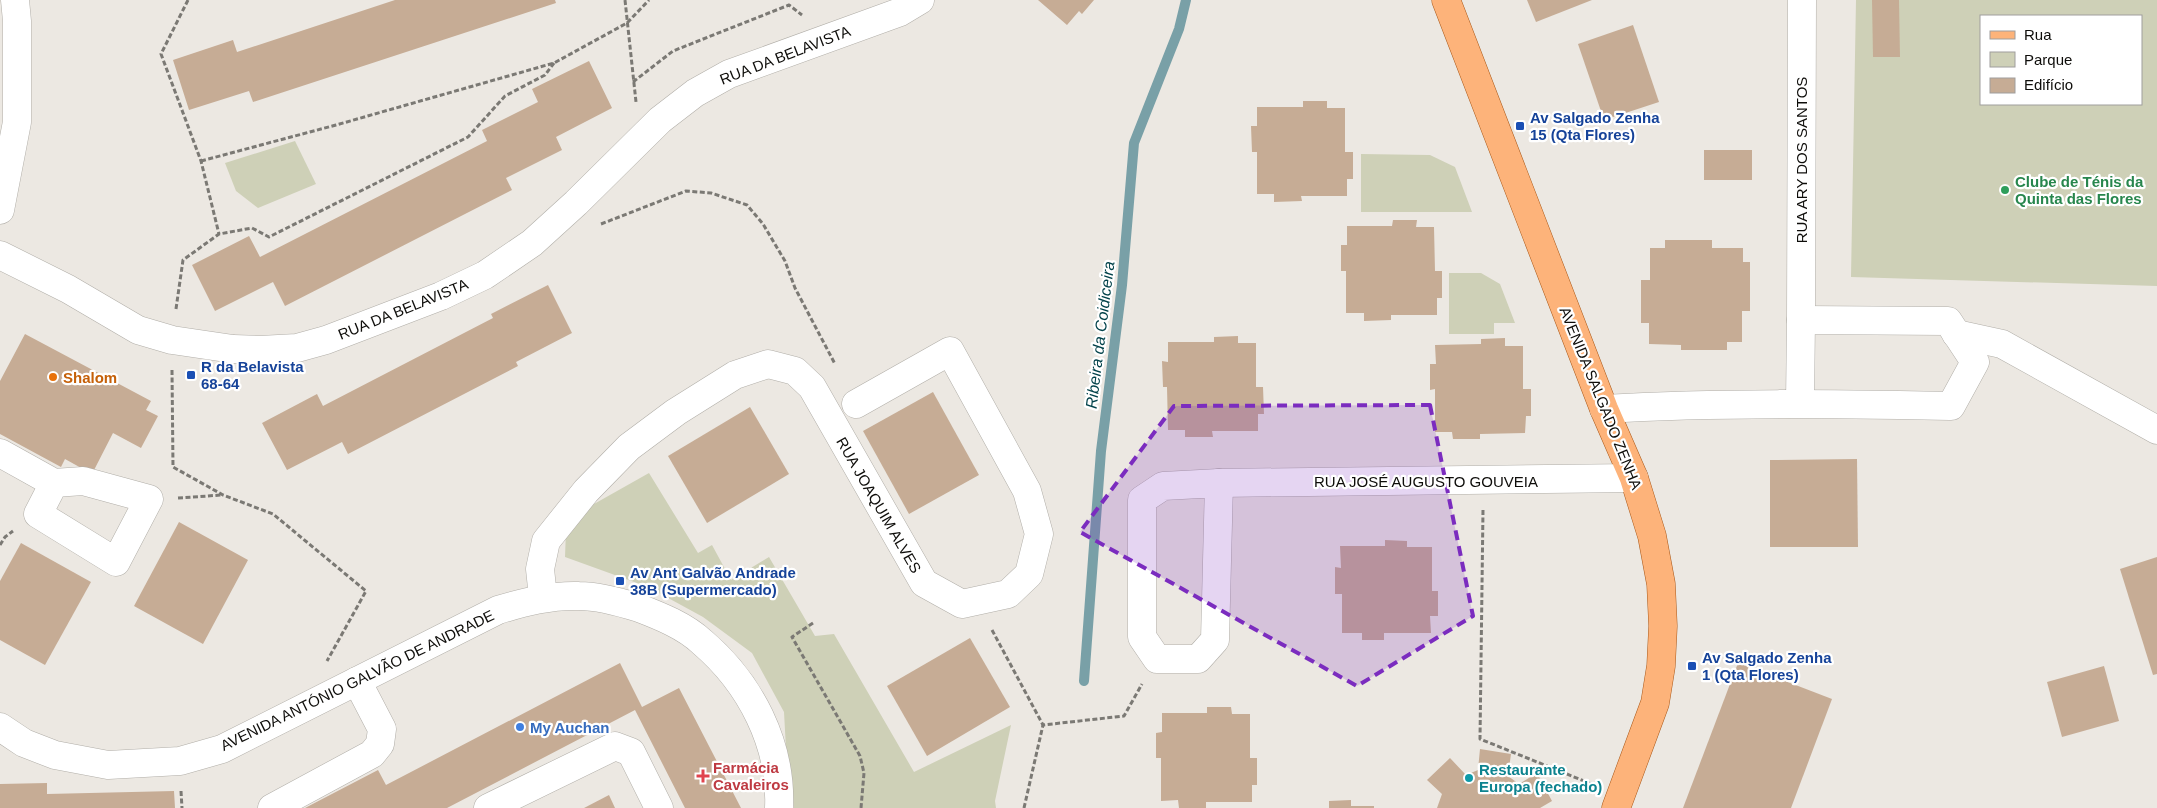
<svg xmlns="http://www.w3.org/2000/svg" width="2157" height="808" viewBox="0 0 2157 808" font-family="Helvetica,sans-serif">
<rect width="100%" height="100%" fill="#ece8e2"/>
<!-- green -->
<g fill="#ced0b7" fill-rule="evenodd">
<path d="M1856 0H2157V286L1851 277ZM1981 16H2141V104H1981Z"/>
<polygon points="295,141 316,184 258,208 236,191 225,163"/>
<polygon points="1361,154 1430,155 1455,167 1472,212 1361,212"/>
<polygon points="1449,273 1481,273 1500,284 1515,323 1494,323 1494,334 1449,334"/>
<polygon points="649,473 698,553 712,545 731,580 769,557 815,636 834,634 914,772 1011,725 995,801 996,808 794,808 787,767 784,712 752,653 703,617 648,587 565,557 566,530 594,504"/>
</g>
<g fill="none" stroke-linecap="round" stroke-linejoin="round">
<!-- stream -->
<polyline stroke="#79a0a7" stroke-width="10" points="1084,681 1101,451 1122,285 1134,143 1179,29 1186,0"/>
</g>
<!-- building -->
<g fill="#c6ac95">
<polygon points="395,0 555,0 556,3 253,102 249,91 189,110 173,60 233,40 237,52"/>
<polygon points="1038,0 1094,0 1082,14 1079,11 1067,25"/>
<polygon points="1527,0 1592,0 1536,22"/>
<polygon points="1872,0 1899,0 1900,57 1873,57"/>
<polygon points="1633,25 1659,102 1604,120 1578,44"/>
<polygon points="589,61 612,108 556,137 562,150 506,178 512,190 285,306 273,282 215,311 192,265 249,236 260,257 487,141 482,130 538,102 532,89"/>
<polygon points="1303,101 1327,101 1327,108 1345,108 1345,152 1353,152 1353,179 1347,179 1347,196 1301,196 1302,201 1274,202 1274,194 1257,194 1257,152 1252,152 1251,126 1257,126 1257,107 1303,107"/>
<rect x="1704" y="150" width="48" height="30"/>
<polygon points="1393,220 1417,220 1416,227 1434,227 1435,271 1442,271 1442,298 1437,298 1437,315 1391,315 1391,320 1364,321 1364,313 1346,313 1346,271 1341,271 1341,245 1347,245 1347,226 1392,226"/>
<polygon points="1665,240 1712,240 1712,248 1743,248 1743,262 1750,262 1750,311 1742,311 1742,342 1727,342 1727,350 1681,350 1681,345 1649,344 1649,323 1641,323 1641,280 1650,280 1650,248 1665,248"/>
<polygon points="548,285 572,333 516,362 518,366 348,454 342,442 287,470 262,423 317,394 323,406 493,318 491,314"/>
<polygon points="25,334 151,401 146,410 158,416 141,448 113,433 92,474 65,459 61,467 0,434 0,381"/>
<polygon points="1238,336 1238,343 1256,343 1256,387 1263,387 1264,414 1258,414 1258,431 1212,431 1213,437 1185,437 1185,430 1168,430 1167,387 1163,387 1162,361 1168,362 1168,342 1214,342 1214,337"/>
<polygon points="1505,338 1505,346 1523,346 1523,389 1531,389 1531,416 1526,416 1525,433 1480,434 1480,439 1453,439 1452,432 1435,432 1435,389 1430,390 1430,364 1436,364 1435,345 1481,344 1481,339"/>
<polygon points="933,392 979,475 909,514 863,431"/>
<polygon points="750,407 789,474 707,523 668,456"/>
<polygon points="1857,459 1858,547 1770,547 1770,460"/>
<polygon points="179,522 248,560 203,644 134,606"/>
<polygon points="1385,540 1407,541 1407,547 1432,547 1432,591 1438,591 1438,616 1430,616 1431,633 1384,633 1384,640 1362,640 1362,633 1342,633 1342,594 1335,594 1335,567 1341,568 1340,546 1385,546"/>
<polygon points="21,543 91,582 45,665 0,640 0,581"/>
<polygon points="2157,557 2157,674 2153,675 2120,569"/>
<polygon points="970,638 1010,707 927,756 887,686"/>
<polygon points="620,663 642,707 679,688 741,808 685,808 635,710 447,808 305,808 378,770 386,785"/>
<polygon points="1738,663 1832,699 1791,808 1683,808"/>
<polygon points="2104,666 2119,721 2062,737 2047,682"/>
<polygon points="1207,707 1231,707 1232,714 1250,714 1250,758 1257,758 1257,785 1252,785 1252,802 1206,802 1206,808 1179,808 1178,800 1161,801 1161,758 1156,758 1156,733 1162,732 1162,713 1207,713"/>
<polygon points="1480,749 1511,754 1508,776 1519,784 1537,773 1552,801 1540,808 1437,808 1442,794 1427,780 1450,758 1466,775 1478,770"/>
<polygon points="47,783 47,794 174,791 175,808 0,808 0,784"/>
<polygon points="609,795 615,808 584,808"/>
<polygon points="1351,800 1351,806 1374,806 1374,808 1329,808 1329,801"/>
</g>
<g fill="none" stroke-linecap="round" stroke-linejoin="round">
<defs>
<g id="minor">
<polyline points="0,210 17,122 17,21 15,0"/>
<polyline points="0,255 68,289 138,330 172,340 233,349 260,350 297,348 326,340 441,296 485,275 532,243 576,203 660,120 695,93 729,74 900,12 920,0"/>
<polyline points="1801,320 1802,0"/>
<polyline points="1956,334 2002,344 2157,430"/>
<path d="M1604 409C1720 402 1835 404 1951 406L1975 362 1948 321 1801 320 1800 403"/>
<polyline points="0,453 54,483 83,481 149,499 116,562 38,514 54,483"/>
<polygon points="1219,483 1215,640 1198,659 1157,659 1142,637 1142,500 1163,486"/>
<polyline points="1219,483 1634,478"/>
<polyline points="543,597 540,569 546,541 586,491 629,447 676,412 735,375 768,364 795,371 812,387 924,583 962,604 1008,594 1029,574 1039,534 1027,491 950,351 856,404"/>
<path d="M0 727 24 743 55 755 108 765 180 761 222 749 498 610C525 602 551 595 579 596 599 596 620 602 639 608 660 616 685 626 702 642 750 683 782 744 779 808"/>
<polyline points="272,808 372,754 380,744 382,729 357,681"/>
<polyline points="488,808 615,746 631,752 659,808"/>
</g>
<polyline id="major" points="1446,0 1604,409 1634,478 1652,536 1661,584 1663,626 1661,666 1655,703 1616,808"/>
</defs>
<!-- minor casing -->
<use href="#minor" stroke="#b1aea8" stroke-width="29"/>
<!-- major casing -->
<use href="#major" stroke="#a95819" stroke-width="29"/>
<!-- path -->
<g stroke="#7b7974" stroke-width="3" stroke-dasharray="5 2.5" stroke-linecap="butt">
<polyline points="188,0 161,54 201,161 219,234"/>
<polyline points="625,0 636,102"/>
<polyline points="633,82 673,51 789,5 802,15"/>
<polyline points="201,161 336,125 554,63 627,23 649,0"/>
<polyline points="601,224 686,191 711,193 747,205 763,224 785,261 795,288 835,364"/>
<polyline points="176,309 183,260 219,234 252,228 269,237 468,137 505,96 545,75 554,63"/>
<polyline points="172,370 173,467 223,495 273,514 366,591 327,661"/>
<polyline points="178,498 222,495"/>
<polyline points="1483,510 1480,739 1594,785"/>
<polyline points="0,545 5,537 13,531"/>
<polyline points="813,623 792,637 860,756 864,773 861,808"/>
<polyline points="992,630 1043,725 1124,716 1142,684"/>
<polyline points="181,791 182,808"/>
<polyline points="1024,808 1043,725"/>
</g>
<!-- minor -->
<use href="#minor" stroke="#fff" stroke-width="28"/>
<!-- major -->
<use href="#major" stroke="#fdb37a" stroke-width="28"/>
</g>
<!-- marked area -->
<path fill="#7b2cbf" fill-opacity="0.2" stroke="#7b2cbf" stroke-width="4" stroke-dasharray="10 6" stroke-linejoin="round" d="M1430 405 1473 616 1357 686 1080 532 1174 406Z"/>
<!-- markers -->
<g fill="#1a4fb4" stroke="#fff" stroke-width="2">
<rect x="1515" y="121" width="10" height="10" rx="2.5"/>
<rect x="186" y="370" width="10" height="10" rx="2.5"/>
<rect x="615" y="576" width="10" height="10" rx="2.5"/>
<rect x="1687" y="661" width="10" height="10" rx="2.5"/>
</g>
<circle fill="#2e9e5b" stroke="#fff" stroke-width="2" cx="2005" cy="190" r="5"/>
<circle fill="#e8710a" stroke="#fff" stroke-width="2" cx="53" cy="377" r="5"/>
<circle fill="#3f7fe0" stroke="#fff" stroke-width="2" cx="520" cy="727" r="5"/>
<path fill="#e0444e" stroke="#fff" stroke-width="2" d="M700.5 768.5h5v5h5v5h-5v5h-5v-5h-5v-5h5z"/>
<circle fill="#0f9aa8" stroke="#fff" stroke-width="2" cx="1469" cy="778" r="5"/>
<g text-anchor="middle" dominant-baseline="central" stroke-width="4.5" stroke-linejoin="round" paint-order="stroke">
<!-- street labels -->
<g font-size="15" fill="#0e0d0a" stroke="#fff">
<text transform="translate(785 55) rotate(-21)">RUA DA BELAVISTA</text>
<text transform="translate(1801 160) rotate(-90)">RUA ARY DOS SANTOS</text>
<text transform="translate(403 309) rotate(-22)">RUA DA BELAVISTA</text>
<text transform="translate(1601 398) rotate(68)">AVENIDA SALGADO ZENHA</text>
<text x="1426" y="481">RUA JOSÉ AUGUSTO GOUVEIA</text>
<text transform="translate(879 505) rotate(60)">RUA JOAQUIM ALVES</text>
<text transform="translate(357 680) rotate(-26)">AVENIDA ANTÓNIO GALVÃO DE ANDRADE</text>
</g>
<!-- transit labels -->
<g font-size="15" font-weight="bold" fill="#164399" stroke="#fff" text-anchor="start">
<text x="1530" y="117">Av Salgado Zenha<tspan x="1530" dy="17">15 (Qta Flores)</tspan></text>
<text x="201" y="366">R da Belavista<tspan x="201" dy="17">68-64</tspan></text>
<text x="630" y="572">Av Ant Galvão Andrade<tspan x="630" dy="17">38B (Supermercado)</tspan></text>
<text x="1702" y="657">Av Salgado Zenha<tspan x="1702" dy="17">1 (Qta Flores)</tspan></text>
</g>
<!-- leisure labels -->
<g font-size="15" font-weight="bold" fill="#27864d" stroke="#fff" text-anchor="start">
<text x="2015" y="181">Clube de Ténis da<tspan x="2015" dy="17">Quinta das Flores</tspan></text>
</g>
<!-- food labels -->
<g font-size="15" font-weight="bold" fill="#c56008" stroke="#fff" text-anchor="start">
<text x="63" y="377">Shalom</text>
</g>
<!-- shop labels -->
<g font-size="15" font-weight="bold" fill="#366cbe" stroke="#fff" text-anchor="start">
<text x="530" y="727">My Auchan</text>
</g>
<!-- health labels -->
<g font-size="15" font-weight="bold" fill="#be3a42" stroke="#fff" text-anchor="start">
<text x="713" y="767">Farmácia<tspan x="713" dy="17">Cavaleiros</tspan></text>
</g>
<!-- culture labels -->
<g font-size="15" font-weight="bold" fill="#0d838f" stroke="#fff" text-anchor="start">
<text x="1479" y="769">Restaurante<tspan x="1479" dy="17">Europa (fechado)</tspan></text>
</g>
<!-- water labels -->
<g font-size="16" font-style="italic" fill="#02424a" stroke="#fff">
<text transform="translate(1100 335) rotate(-83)">Ribeira da Coidiceira</text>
</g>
</g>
<!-- legend -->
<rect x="1980" y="15" width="162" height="90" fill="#ffffff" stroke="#9f9e9d"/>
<rect x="1990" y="31" width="25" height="8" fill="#fdb37a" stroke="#9f9e9d"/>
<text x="2024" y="40" font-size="15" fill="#0e0d0a">Rua</text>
<rect x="1990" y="52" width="25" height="15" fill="#ced0b7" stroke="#9f9e9d"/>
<text x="2024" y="65" font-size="15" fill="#0e0d0a">Parque</text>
<rect x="1990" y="78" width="25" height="15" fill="#c6ac95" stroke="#9f9e9d"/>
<text x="2024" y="90" font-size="15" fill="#0e0d0a">Edifício</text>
</svg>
